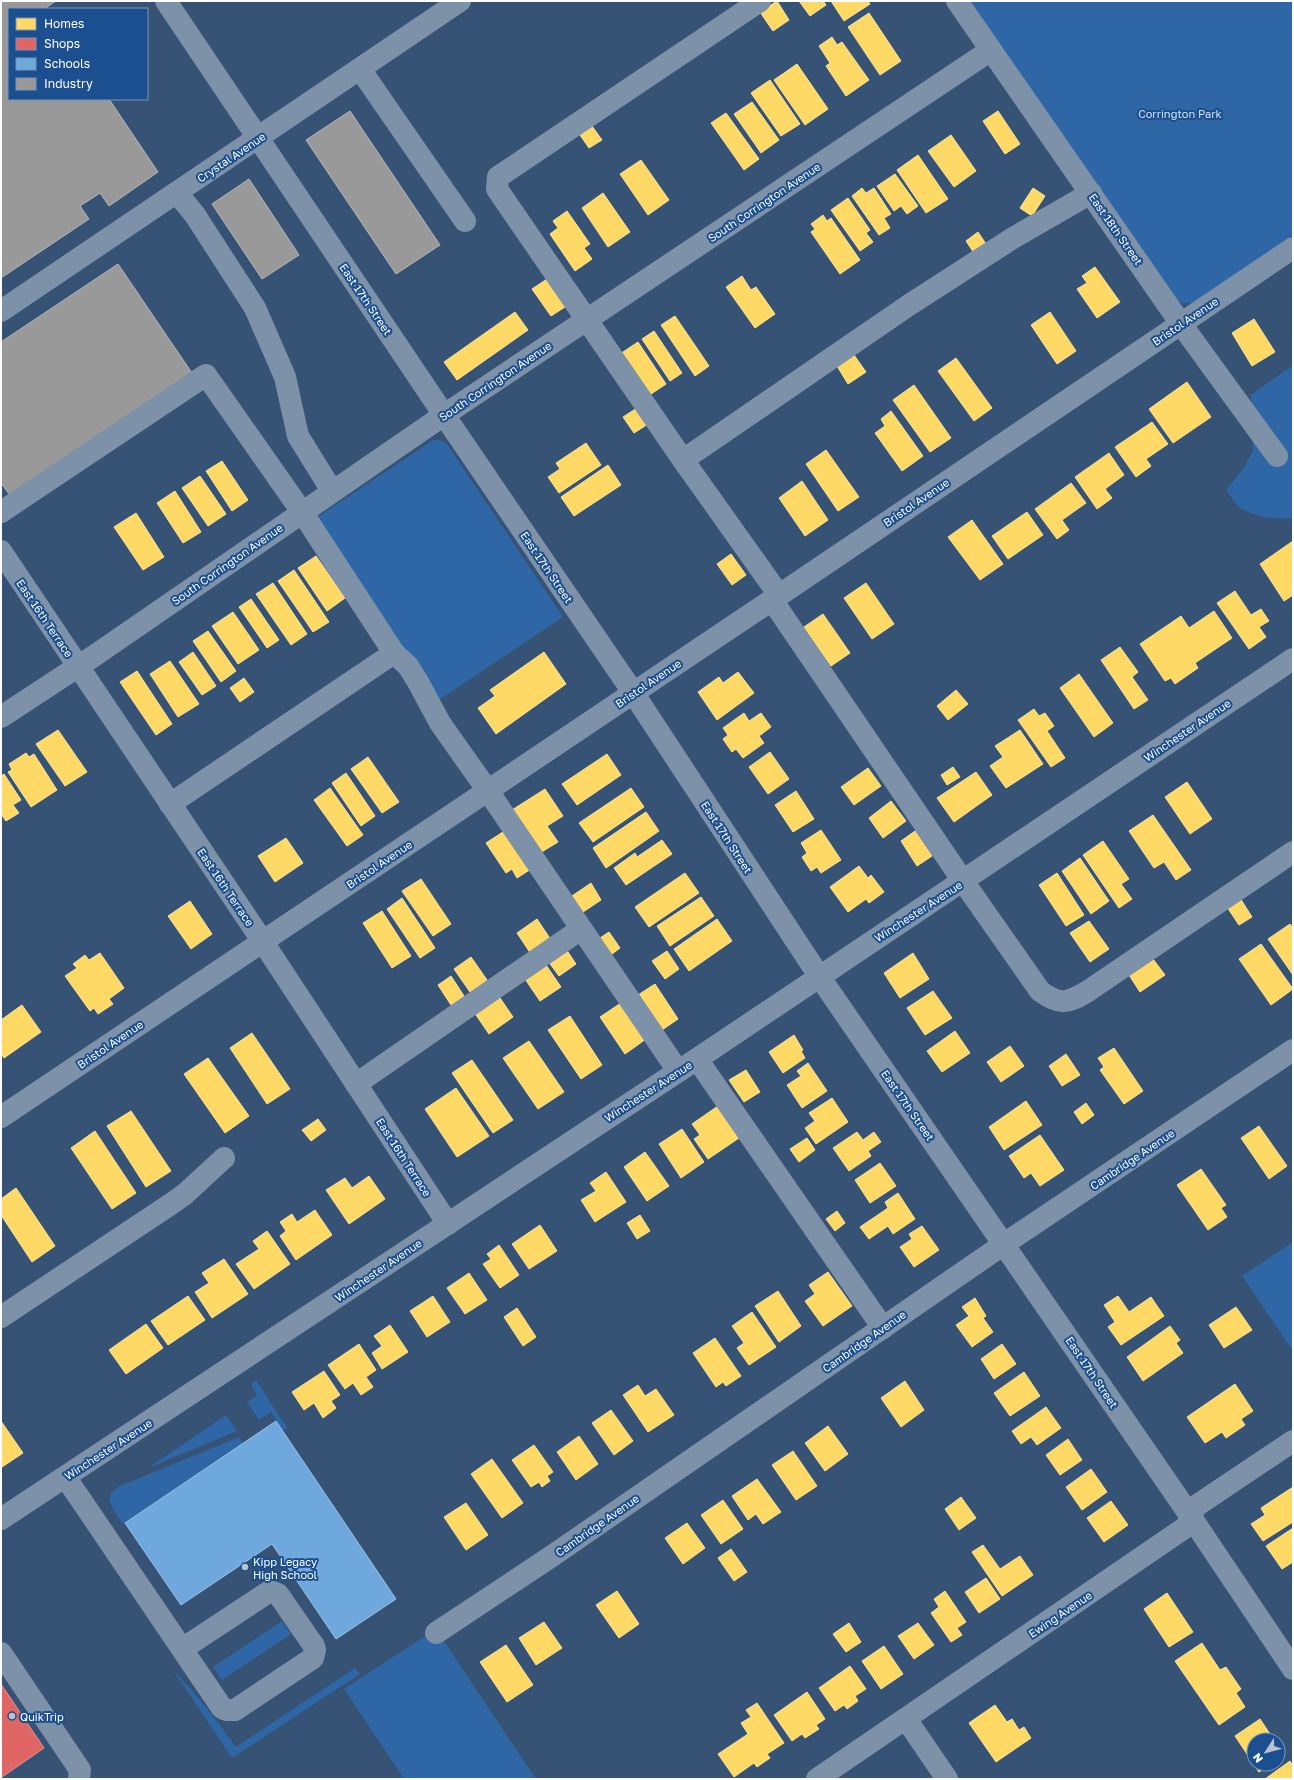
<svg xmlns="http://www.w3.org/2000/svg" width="1294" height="1780" viewBox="0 0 1294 1780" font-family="'Golos Text',sans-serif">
<rect width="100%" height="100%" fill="#365274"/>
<!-- green -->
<g fill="#2f66a5">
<polygon points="967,1 1293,1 1293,235 1194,303 1182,303 1170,296"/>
<path d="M1293 365V518C1276 520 1255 517 1240 508 1235 504 1230 495 1226 490L1243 469 1253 451 1251 395Z"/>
<polygon points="433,440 440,440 447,444 563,617 436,702 313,520"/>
<polygon points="1293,1242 1293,1351 1242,1276"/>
<polygon points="256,1380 287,1428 282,1431 271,1412 259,1420 247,1402 257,1395 252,1387 252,1383"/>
<polygon points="226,1415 237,1431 148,1468"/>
<path d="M239 1437 243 1443 123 1524C115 1511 99 1497 120 1486Z"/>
<polygon points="282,1621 291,1634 222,1680 213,1667"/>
<polygon points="436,1629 536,1779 404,1779 344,1689"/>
<polygon points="172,1668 206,1707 236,1747 355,1668 360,1674 232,1758"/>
</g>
<!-- homes -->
<g fill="#ffd966" stroke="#ffe494">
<polygon points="777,1 789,20 773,31 760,12"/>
<polygon points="799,1 823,1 826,5 810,16"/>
<polygon points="831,1 868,1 870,4 844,21"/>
<polygon points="869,13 901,61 880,75 848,27"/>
<polygon points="832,37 837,45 842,42 869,80 846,96 826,66 830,63 819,46"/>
<polygon points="797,64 828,109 805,125 774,80"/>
<polygon points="770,80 800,124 781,136 751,93"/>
<polygon points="752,102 779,140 761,153 734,114"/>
<polygon points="998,111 1020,144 1005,154 983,121"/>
<polygon points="726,113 759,159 744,170 711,123"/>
<polygon points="592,126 602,140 589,148 580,135"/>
<polygon points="951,135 976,171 954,187 928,151"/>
<polygon points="918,155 948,199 926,213 897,170"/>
<polygon points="641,160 669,200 648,215 620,174"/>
<polygon points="895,174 918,206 907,214 901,206 894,211 877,186"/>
<polygon points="862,188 866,193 874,188 891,214 884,218 890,228 879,235 852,196"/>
<polygon points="1033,188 1045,196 1032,216 1020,208"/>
<polygon points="603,193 630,232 608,247 582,208"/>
<polygon points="848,198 870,230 866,233 873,242 860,251 831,210"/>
<polygon points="567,211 590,244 584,248 592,259 575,271 550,234 558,228 553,221"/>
<polygon points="823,215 827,221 831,218 860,260 840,274 811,232 815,229 811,224"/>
<polygon points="978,232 986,244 974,253 966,241"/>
<polygon points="1095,267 1120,302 1097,318 1077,289 1087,283 1082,276"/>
<polygon points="742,276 751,290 756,287 775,314 755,328 726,287"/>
<polygon points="550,277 568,305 551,316 532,289"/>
<polygon points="515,312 528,330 457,380 444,362"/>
<polygon points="1050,312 1076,351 1057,364 1031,325"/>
<polygon points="675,316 709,366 695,376 661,325"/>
<polygon points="1254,319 1275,352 1252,366 1232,333"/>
<polygon points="654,331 682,373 670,381 642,339"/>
<polygon points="638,342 666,384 648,396 620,354"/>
<polygon points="854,355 866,372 848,384 837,366"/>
<polygon points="956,358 992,408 974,421 938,371"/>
<polygon points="1187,382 1211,417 1173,443 1149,409"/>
<polygon points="914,385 951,438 930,452 893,400"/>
<polygon points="637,408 648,424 634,433 623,417"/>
<polygon points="891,411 923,456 902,471 875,433 885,426 881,419"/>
<polygon points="1152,422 1168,444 1146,459 1151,466 1136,477 1115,447"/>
<polygon points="586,443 601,465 559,493 548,477 560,469 556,463"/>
<polygon points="826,450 859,497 838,511 806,464"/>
<polygon points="1109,453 1124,475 1105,489 1112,498 1097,509 1075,477"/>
<polygon points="222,461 248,500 232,511 206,471"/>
<polygon points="608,465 621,485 574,516 561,497"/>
<polygon points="200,476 226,514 208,526 182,488"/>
<polygon points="802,481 828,520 805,536 779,498"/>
<polygon points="1071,483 1086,503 1062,520 1069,530 1057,539 1035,509"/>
<polygon points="175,491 201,532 183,543 157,503"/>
<polygon points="1027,512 1043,535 1008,559 992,536"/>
<polygon points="136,513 164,557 143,570 114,527"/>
<polygon points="972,520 1003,564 980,580 948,537"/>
<polygon points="1293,541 1293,595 1284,601 1260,564"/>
<polygon points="731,554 746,575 732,585 717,564"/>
<polygon points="316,556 345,598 327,611 298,568"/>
<polygon points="294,570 329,622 313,632 278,581"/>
<polygon points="273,583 307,634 291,645 256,594"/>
<polygon points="866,583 894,624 872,639 844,598"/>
<polygon points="1235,591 1251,615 1261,609 1269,621 1259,627 1266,637 1249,649 1217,603"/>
<polygon points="251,599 279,640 267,648 239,607"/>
<polygon points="1214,611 1232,638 1195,663 1198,668 1175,684 1171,678 1165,681 1140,644 1181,616 1189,628"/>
<polygon points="233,612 259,650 238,664 212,626"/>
<polygon points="823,614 850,653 831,666 804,627"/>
<polygon points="208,631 236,671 221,682 193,641"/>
<polygon points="1120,647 1138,672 1132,677 1148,700 1134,709 1101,660"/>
<polygon points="193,652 216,686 202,695 179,662"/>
<polygon points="544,652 566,684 496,734 478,708 495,696 490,690"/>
<polygon points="170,661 199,704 178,717 150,674"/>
<polygon points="137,671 172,724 156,735 120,682"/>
<polygon points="738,672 754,693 717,720 698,692 719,677 723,683"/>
<polygon points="1079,674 1113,723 1094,737 1060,688"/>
<polygon points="244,678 254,692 240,702 230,688"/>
<polygon points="956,690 968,704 948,720 937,706"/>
<polygon points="1034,709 1039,716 1045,713 1054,726 1047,731 1065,758 1051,767 1018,720"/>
<polygon points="744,713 749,721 761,713 771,727 759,736 764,743 743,758 736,749 732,752 723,739 728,735 723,728"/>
<polygon points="58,730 87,772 65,786 36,744"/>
<polygon points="1020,730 1043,764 1006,788 990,766 1003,757 995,746"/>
<polygon points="770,752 789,779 768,794 749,767"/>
<polygon points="26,753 29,757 34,754 57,790 31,807 8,772 12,770 9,764"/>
<polygon points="607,754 621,775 577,805 562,784"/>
<polygon points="368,757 399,802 382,813 351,769"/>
<polygon points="953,767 960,777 947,785 941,775"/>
<polygon points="868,768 881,786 854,805 841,787"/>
<polygon points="976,772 992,795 954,822 937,798"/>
<polygon points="346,773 375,816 361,826 332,783"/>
<polygon points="4,774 21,800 13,805 19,813 6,821 1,814 1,776"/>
<polygon points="1187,782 1212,819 1190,834 1165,797"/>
<polygon points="330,788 363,835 347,846 314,800"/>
<polygon points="631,788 644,807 593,842 579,823"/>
<polygon points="545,789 563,816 547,826 558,842 540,853 512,810"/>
<polygon points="796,791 814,819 793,832 775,805"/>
<polygon points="891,801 906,821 883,838 869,818"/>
<polygon points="646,812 659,831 606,868 593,848"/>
<polygon points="1153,815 1191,870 1176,880 1164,862 1154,868 1129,831"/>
<polygon points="506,830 531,869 517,878 512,869 506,873 486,843"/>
<polygon points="821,830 841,860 821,873 817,867 811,871 802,857 807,853 801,843"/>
<polygon points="915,831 932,856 917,866 901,841"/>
<polygon points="286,838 303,863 275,882 258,856"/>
<polygon points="662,840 672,854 626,885 614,868 635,853 637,857"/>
<polygon points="1103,841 1129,879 1121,884 1132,899 1119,908 1083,855"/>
<polygon points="1080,858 1109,901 1091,914 1062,871"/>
<polygon points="859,866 868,878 871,875 884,892 869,903 866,899 848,912 830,887"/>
<polygon points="685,873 699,893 649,927 635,907"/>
<polygon points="1057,873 1084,915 1066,926 1039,885"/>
<polygon points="421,879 451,924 433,936 402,891"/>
<polygon points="591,883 601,900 583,912 572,896"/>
<polygon points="701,897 714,916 670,946 657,926"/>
<polygon points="402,898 435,948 420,958 387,909"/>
<polygon points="1240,898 1252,917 1239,925 1227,907"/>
<polygon points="190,901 212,934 191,949 168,916"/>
<polygon points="382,911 411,956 392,968 363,923"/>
<polygon points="537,919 551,940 531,954 517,933"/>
<polygon points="717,919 732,941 689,971 674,949"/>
<polygon points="1089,921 1109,949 1090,962 1070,933"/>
<polygon points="1290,924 1293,928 1293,975 1268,939"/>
<polygon points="609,932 620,948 608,957 597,940"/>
<polygon points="1261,944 1293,989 1271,1005 1239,959"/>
<polygon points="566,949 576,964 559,976 548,961"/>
<polygon points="667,951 679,969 665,979 652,961"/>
<polygon points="100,953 124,988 109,999 113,1004 98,1014 94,1008 90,1011 65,976 77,968 73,964 85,955 89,960"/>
<polygon points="913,953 929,979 900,998 884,973"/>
<polygon points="471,957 487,980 470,992 454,969"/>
<polygon points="1153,959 1165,975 1140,992 1129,975"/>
<polygon points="546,965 561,987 540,1001 525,979"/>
<polygon points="451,976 464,996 451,1005 438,985"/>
<polygon points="655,984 678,1019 659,1032 635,997"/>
<polygon points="933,991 952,1018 925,1035 907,1008"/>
<polygon points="500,998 513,1017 489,1034 476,1015"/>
<polygon points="621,1003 646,1039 625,1054 600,1017"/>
<polygon points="22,1005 41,1032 4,1058 1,1053 1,1020"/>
<polygon points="570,1016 602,1065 581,1079 548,1030"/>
<polygon points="955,1031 970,1053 942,1072 927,1051"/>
<polygon points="252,1033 290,1089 267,1104 230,1048"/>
<polygon points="794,1035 803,1050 801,1051 805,1058 783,1073 769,1052"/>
<polygon points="529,1041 564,1092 538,1109 503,1058"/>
<polygon points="1010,1046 1024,1066 1001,1082 987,1062"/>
<polygon points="1114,1048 1143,1091 1124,1104 1100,1070 1104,1067 1098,1058"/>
<polygon points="1066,1054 1080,1075 1062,1086 1049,1066"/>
<polygon points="208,1058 249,1116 225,1133 184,1074"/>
<polygon points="472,1060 513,1120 493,1133 452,1073"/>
<polygon points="808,1063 827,1091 802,1108 787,1085 801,1076 797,1071"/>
<polygon points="746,1070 760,1092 744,1102 729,1080"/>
<polygon points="456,1088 489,1136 457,1157 425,1109"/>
<polygon points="832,1098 848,1122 816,1144 805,1128 815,1121 809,1113"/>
<polygon points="1026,1101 1042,1125 1004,1150 989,1127"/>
<polygon points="1086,1103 1094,1115 1082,1124 1074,1112"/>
<polygon points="718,1106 739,1138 708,1159 694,1139 700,1135 692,1124"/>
<polygon points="131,1111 171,1171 146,1187 107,1126"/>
<polygon points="318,1119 326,1130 311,1141 302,1130"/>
<polygon points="1259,1126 1287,1166 1269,1179 1241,1138"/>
<polygon points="682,1129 704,1162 681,1178 659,1144"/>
<polygon points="95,1131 136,1193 112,1209 71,1148"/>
<polygon points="857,1132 863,1140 874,1132 881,1142 868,1151 871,1156 849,1171 833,1148"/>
<polygon points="1040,1135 1064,1170 1040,1186 1031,1173 1024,1178 1009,1156"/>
<polygon points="807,1138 815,1150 799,1162 790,1149"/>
<polygon points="645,1152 669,1186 647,1201 624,1167"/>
<polygon points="880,1163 896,1186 870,1203 855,1180"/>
<polygon points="1201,1169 1226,1205 1221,1208 1227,1217 1208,1230 1177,1185"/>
<polygon points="606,1172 626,1202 595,1222 581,1200 596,1191 590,1183"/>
<polygon points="369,1176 385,1199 349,1224 326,1190 345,1178 352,1188"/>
<polygon points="16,1188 55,1246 32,1262 1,1215 1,1199"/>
<polygon points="898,1193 915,1219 893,1234 888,1226 869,1239 860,1227 888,1208 885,1202"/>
<polygon points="315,1210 332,1235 296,1260 280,1236 286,1231 280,1222 292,1214 297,1222"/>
<polygon points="837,1211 845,1223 835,1231 826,1219"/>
<polygon points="640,1215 650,1231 637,1239 627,1223"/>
<polygon points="540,1225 557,1251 529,1269 512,1244"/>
<polygon points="922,1226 939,1250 914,1267 900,1247 912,1239 909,1234"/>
<polygon points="267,1231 290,1264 254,1289 236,1264 259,1249 253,1241"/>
<polygon points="499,1245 519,1275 500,1288 483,1264 491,1259 487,1254"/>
<polygon points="224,1259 248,1294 212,1318 195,1292 209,1283 202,1273"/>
<polygon points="828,1272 852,1306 823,1326 805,1301 815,1294 809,1285"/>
<polygon points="469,1273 487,1300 465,1314 447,1288"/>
<polygon points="778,1291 801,1326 779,1342 755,1306"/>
<polygon points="188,1296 205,1320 168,1345 151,1321"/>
<polygon points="433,1296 450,1322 427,1337 410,1311"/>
<polygon points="1118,1296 1129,1312 1151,1297 1164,1316 1121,1345 1108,1327 1115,1322 1104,1305"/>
<polygon points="975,1298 986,1316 983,1318 993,1332 972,1347 956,1325 969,1316 962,1307"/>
<polygon points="1236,1307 1252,1330 1224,1348 1209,1325"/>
<polygon points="517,1308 536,1337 523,1346 504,1317"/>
<polygon points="752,1312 776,1347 749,1365 737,1348 744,1343 732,1326"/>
<polygon points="146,1324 163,1348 126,1374 109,1350"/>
<polygon points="390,1325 408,1352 382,1369 372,1353 382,1346 374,1336"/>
<polygon points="1170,1326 1180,1340 1176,1343 1183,1353 1143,1381 1127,1357"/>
<polygon points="715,1338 741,1376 726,1386 723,1382 716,1387 693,1353"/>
<polygon points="359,1344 376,1370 366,1377 373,1387 361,1395 353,1383 345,1389 328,1365"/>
<polygon points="1002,1344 1016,1364 994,1379 981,1359"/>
<polygon points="324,1371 340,1395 331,1401 336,1408 323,1418 314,1403 304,1410 292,1392"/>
<polygon points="1024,1372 1040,1396 1010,1416 994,1393"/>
<polygon points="905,1381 924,1410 901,1427 881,1398"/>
<polygon points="1235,1384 1253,1411 1241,1419 1245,1425 1226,1438 1222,1432 1205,1443 1187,1417"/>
<polygon points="638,1385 645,1396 656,1389 674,1415 648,1432 623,1395"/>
<polygon points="1046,1407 1061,1428 1037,1445 1031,1437 1021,1444 1012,1431"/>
<polygon points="611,1410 633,1441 614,1455 592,1423"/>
<polygon points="1,1421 23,1453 2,1467 1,1466"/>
<polygon points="828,1426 848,1454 825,1471 805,1443"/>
<polygon points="579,1436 598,1464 576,1480 557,1452"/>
<polygon points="1068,1439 1082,1460 1060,1475 1046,1455"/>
<polygon points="534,1445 553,1472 547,1476 550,1481 542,1487 539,1482 531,1487 512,1460"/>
<polygon points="793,1451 817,1486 796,1500 772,1465"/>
<polygon points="492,1459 523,1503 502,1518 471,1474"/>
<polygon points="1091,1469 1107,1492 1082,1510 1066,1487"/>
<polygon points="757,1479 781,1512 763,1524 756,1514 748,1520 732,1496"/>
<polygon points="1293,1487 1293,1522 1263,1541 1251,1524 1265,1515 1261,1508"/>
<polygon points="961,1497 976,1518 959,1530 945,1509"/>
<polygon points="723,1500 743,1529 721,1544 701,1515"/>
<polygon points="1111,1501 1128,1525 1104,1542 1087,1518"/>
<polygon points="466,1503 488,1535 466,1550 444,1517"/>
<polygon points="687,1523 705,1548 683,1564 665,1538"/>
<polygon points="1293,1528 1293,1562 1282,1569 1266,1546"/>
<polygon points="983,1545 1000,1569 1020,1556 1033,1575 1002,1596 972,1552"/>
<polygon points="731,1549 747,1572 734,1581 718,1558"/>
<polygon points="986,1578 1000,1599 979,1613 965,1592"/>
<polygon points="617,1591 639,1624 619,1638 596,1605"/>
<polygon points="945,1591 966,1622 957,1628 962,1635 951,1642 931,1613 939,1607 934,1599"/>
<polygon points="1167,1593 1193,1632 1169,1647 1144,1609"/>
<polygon points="544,1622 562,1648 536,1665 519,1638"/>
<polygon points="849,1623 861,1642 846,1652 833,1634"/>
<polygon points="918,1623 934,1645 914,1659 898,1636"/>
<polygon points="1202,1643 1220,1670 1226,1667 1241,1689 1236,1693 1245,1707 1219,1725 1175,1661"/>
<polygon points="506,1645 533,1685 507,1702 480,1662"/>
<polygon points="884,1646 903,1674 881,1689 862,1661"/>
<polygon points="850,1666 866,1689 855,1696 858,1701 847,1709 844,1705 835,1711 819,1688"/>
<polygon points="807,1692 825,1719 816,1725 819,1729 805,1738 802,1734 792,1741 774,1715"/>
<polygon points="757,1703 784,1743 767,1754 770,1758 757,1767 754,1763 734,1777 718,1754 748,1734 741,1723 751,1717 746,1710"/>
<polygon points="995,1705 1007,1722 1012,1719 1019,1730 1024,1727 1031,1738 996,1762 969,1723"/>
<polygon points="1260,1719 1274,1740 1254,1740 1254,1764 1272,1764 1259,1772 1235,1736"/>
<polygon points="1278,1746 1285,1756 1278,1760"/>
<polygon points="1290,1761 1293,1766 1293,1779 1265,1779"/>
</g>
<!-- shops -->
<polygon fill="#e06666" stroke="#e99494" points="1,1684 44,1748 2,1777 1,1776"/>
<!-- schools -->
<polygon fill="#6fa8dc" stroke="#9ac2e6" points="276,1421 396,1599 336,1639 272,1544 181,1605 125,1523"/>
<!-- industry -->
<g fill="#999" stroke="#b8b8b8">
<polygon points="1,1 56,1 47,7 48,9 9,9 9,99 109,99 158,172 109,206 100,193 80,206 89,219 1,278"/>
<polygon points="350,111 440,245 396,274 306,140"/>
<polygon points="249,179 299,255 262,279 212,204"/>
<polygon points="118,264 194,376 12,498 1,483 1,342"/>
</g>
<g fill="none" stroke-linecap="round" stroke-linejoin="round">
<!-- minor -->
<g stroke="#7d92a8" stroke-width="22">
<polyline points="166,1 444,415 626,682 819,976 1191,1517 1293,1669"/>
<polyline points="760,1 498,177 497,189 683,460 779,595"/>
<polyline points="957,1 1181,324 1277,456"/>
<polyline points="360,69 465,221"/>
<polyline points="177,193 195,215 255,308 285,377 298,436 332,491"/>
<polyline points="1,311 460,1"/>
<polyline points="683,460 909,305 1013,238 1091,193"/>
<polyline points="1,512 206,375 302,512 394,653"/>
<polyline points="1,551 263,942 448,1224"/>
<path d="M772 600 963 881 1040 991C1060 1006 1068 1003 1088 991L1293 852"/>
<polyline points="1,717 94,656 444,415 991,50"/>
<polyline points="170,804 394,653 408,666 418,682 440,723 488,791 678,1071"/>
<polyline points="697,1059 883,1328"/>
<polyline points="356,1084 581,929"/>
<polyline points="1,1117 772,600 1293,248"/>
<polyline points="1,1317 171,1204 185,1194 224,1158"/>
<polyline points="65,1477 79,1497 222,1708 226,1710 235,1710 313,1658 315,1650 314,1646 278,1594 270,1591 182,1649"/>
<polyline points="1,1519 697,1059 1293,659"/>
<polyline points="436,1633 552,1556 1004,1244 1293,1050"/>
<polyline points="1,1653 80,1770 79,1779"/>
<polyline points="906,1719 947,1779"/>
<polyline points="817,1779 1186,1527 1196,1506 1293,1441"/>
</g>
</g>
<!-- markers -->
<g fill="#b9c2ce" stroke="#1b4f8f" stroke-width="1.5">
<circle cx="245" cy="1567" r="4"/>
<circle cx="12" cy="1716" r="4"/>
</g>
<g text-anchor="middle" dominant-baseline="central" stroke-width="4" stroke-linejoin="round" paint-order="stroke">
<!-- park labels -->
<g font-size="11" fill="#cfe3fa" stroke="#1b4f8f">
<text x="1180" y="113">Corrington Park</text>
</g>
<!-- street labels -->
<g font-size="11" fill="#fff" stroke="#1b4f8f">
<text transform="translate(231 157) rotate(-34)">Crystal Avenue</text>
<text transform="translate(764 202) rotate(-34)">South Corrington Avenue</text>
<text transform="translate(1116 229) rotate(55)">East 18th Street</text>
<text transform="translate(366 299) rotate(56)">East 17th Street</text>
<text transform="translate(1185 321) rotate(-34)">Bristol Avenue</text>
<text transform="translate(495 381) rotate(-34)">South Corrington Avenue</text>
<text transform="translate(916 502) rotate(-34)">Bristol Avenue</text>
<text transform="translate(227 564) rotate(-35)">South Corrington Avenue</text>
<text transform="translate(547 567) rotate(56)">East 17th Street</text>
<text transform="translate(45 618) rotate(56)">East 16th Terrace</text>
<text transform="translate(648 683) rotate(-34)">Bristol Avenue</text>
<text transform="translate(1187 730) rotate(-34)">Winchester Avenue</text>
<text transform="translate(727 837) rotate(57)">East 17th Street</text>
<text transform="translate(379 864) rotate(-34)">Bristol Avenue</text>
<text transform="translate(226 887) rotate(56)">East 16th Terrace</text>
<text transform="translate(918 911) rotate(-33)">Winchester Avenue</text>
<text transform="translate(110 1044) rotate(-34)">Bristol Avenue</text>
<text transform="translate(648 1091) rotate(-33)">Winchester Avenue</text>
<text transform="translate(908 1105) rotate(55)">East 17th Street</text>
<text transform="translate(404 1157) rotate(57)">East 16th Terrace</text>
<text transform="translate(1132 1159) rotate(-34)">Cambridge Avenue</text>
<text transform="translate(378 1270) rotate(-34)">Winchester Avenue</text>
<text transform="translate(864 1341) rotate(-35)">Cambridge Avenue</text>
<text transform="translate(1092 1372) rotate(56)">East 17th Street</text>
<text transform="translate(108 1449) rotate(-33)">Winchester Avenue</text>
<text transform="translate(597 1525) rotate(-35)">Cambridge Avenue</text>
<text transform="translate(1060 1614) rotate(-34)">Ewing Avenue</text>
</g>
<!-- poi labels -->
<g font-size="11" fill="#fff" stroke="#1b4f8f" text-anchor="start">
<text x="253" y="1561">Kipp Legacy<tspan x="253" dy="13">High School</tspan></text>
<text x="20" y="1716">QuikTrip</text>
</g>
</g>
<!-- border -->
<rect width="1294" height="1780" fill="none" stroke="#ffffff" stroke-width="4"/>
<!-- legend -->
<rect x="8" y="8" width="140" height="92" fill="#1b4f8f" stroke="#7695bc"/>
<rect x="16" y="18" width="20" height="12" fill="#ffd966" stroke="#7695bc"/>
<text x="44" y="28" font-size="12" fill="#ffffff">Homes</text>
<rect x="16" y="38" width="20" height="12" fill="#e06666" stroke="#7695bc"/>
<text x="44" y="48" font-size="12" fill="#ffffff">Shops</text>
<rect x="16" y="58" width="20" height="12" fill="#6fa8dc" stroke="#7695bc"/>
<text x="44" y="68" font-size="12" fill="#ffffff">Schools</text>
<rect x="16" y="78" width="20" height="12" fill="#999999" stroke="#7695bc"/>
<text x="44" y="88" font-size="12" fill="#ffffff">Industry</text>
<!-- north arrow -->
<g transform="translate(1266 1752) rotate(234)"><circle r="19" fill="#1b4f8f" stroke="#7695bc"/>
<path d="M0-3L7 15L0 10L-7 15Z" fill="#b9c2ce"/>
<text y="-6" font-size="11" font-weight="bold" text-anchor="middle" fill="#ffffff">N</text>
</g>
</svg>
